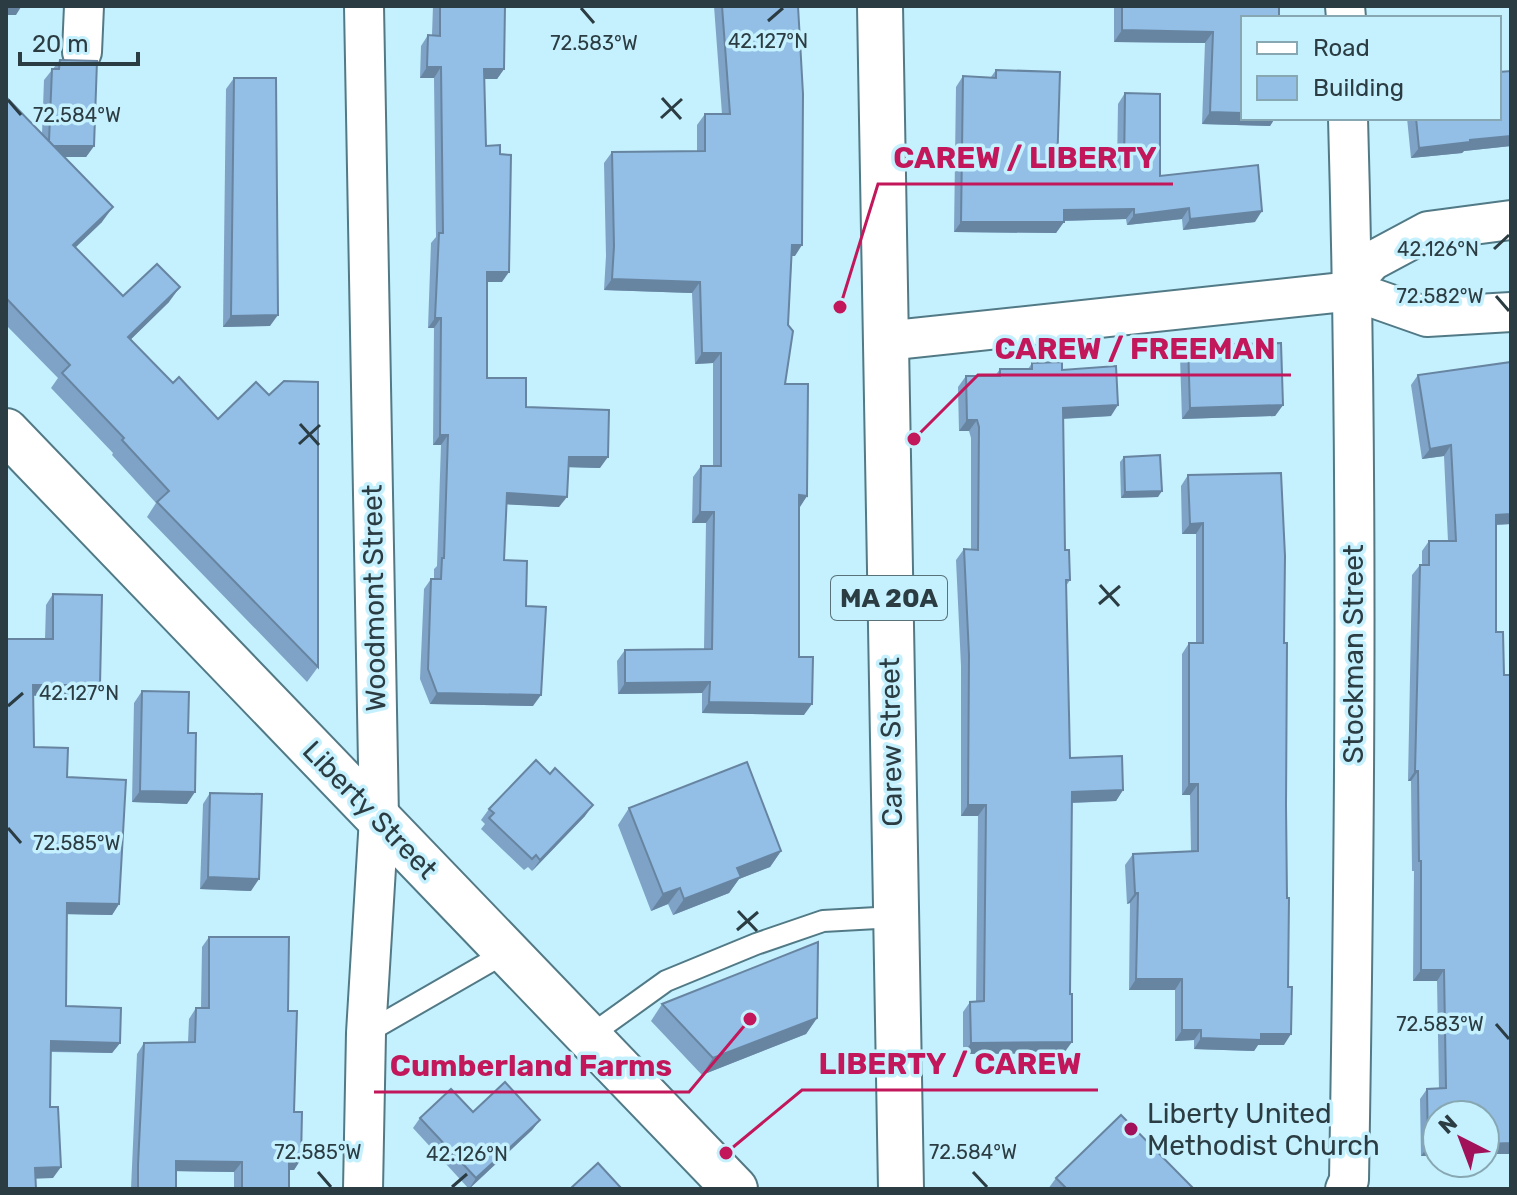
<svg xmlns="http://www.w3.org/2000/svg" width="1517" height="1195" viewBox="0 0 1517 1195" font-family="Rubik,sans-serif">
<rect width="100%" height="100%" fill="#c5f0fd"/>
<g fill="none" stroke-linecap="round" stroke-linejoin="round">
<defs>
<g id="service">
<polyline points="366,1033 507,952"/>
<polyline points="588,1037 666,981 756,944 823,921 895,917"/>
</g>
<g id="minor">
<polyline points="1345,6 1346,18"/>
<polyline points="82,52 84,6"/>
<polyline points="1353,291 1362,272 1372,261 1428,231 1511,220"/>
<polyline points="885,341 1353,291 1427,317 1511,312"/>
<polyline points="363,1189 366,1033 379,818 364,6"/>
<path d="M1345 1189 1349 1180C1355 826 1358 472 1348 118"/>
</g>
<polyline id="secondary" points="6,431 735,1189"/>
<polyline id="primary" points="880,6 901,1189"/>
</defs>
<!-- service casing -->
<use href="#service" stroke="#527a86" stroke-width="24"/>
<!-- minor casing -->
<use href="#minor" stroke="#527a86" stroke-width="42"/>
<!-- secondary casing -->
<use href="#secondary" stroke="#527a86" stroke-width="48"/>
<!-- primary casing -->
<use href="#primary" stroke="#527a86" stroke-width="48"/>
<!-- service -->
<use href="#service" stroke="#fff" stroke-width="20"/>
<!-- minor -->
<use href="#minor" stroke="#fff" stroke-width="38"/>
<!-- secondary -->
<use href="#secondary" stroke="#fff" stroke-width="44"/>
<!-- primary -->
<use href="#primary" stroke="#fff" stroke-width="44"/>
</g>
<!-- wall -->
<g fill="#7ea3c6">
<polygon points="433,6 505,6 504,69 497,79 484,79 486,146 502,282 487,282 487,378 526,407 600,468 568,467 559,507 506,504 504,560 526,606 533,706 430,704 420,679 424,589 431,579 434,579 434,569 437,566 441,445 433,445 434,328 428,328 431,243 436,237 434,78 420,78 421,46 428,35 432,35"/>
<polygon points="714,6 798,6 795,256 792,256 785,384 807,496 799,507 799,657 804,715 702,713 702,693 618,694 617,661 625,650 704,649 706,523 692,523 693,477 701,466 713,466 713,363 695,364 692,293 604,290 606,256 604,163 612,152 697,151 697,125 705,114 722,114"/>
<polygon points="1114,6 1279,6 1243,118 1275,118 1270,126 1202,124 1205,43 1114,42"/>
<polygon points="60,60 94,146 86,157 65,157 102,222 75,248 123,296 169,302 131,339 318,667 307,682 147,517 156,503 112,455 113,453 51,388 58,378 6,325 6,97 42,134 44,80"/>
<polygon points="996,70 1057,168 1117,169 1118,104 1125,93 1160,176 1255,222 1183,230 1182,219 1127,225 1126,219 1064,221 1056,233 954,232 956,87 963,76 991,77"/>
<polygon points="1511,71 1511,146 1464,151 1462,153 1411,158 1407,118 1499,118"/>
<polygon points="234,78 270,326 223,327 226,89"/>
<polygon points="1188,345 1283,405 1275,416 1182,419 1180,357"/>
<polygon points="1032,363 1062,370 1111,416 1063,419 1065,550 1070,580 1066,586 1070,758 1123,790 1116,801 1072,803 1064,1053 963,1054 963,1012 970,1002 976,1001 978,816 961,816 961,666 956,560 964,549 971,550 971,438 969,431 959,431 958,387 966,376 995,376 1000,369 1028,369"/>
<polygon points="1418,375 1511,524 1496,525 1496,632 1511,1154 1437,1115 1437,1156 1421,1156 1420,1099 1427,1089 1439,1089 1437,981 1413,981 1414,871 1412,871 1411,781 1408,781 1412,575 1420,565 1422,565 1422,551 1429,541 1448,541 1444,456 1422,459 1411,385"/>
<polygon points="1124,457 1158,497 1121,498 1120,462"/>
<polygon points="1281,473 1284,1045 1258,1045 1254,1051 1194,1049 1194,1040 1175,1041 1175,990 1129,990 1130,903 1127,904 1125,865 1133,854 1191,851 1190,795 1182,795 1182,654 1189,643 1196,643 1196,534 1182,534 1181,486 1188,475"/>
<polygon points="53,594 92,696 33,696 34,747 67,777 119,904 112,915 67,914 66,1006 120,1043 112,1053 51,1052 50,1107 53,1178 36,1178 6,639 45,639 46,605"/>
<polygon points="142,691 187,804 132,802 134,703"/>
<polygon points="210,793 251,891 200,889 203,804"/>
<polygon points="629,808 781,851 770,867 739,879 729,893 673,915 668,904 651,911 618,825"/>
<polygon points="489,809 585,816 532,871 528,867 524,870 481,829 485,824 481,820"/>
<polygon points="209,937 288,1011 294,1112 301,1159 294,1170 289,1170 289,1189 234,1189 234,1172 176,1171 176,1189 131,1189 137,1054 144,1043 188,1042 189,1019 196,1008 201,1008 202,947"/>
<polygon points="662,1004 817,1018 806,1034 702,1075 651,1021"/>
<polygon points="473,1112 540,1120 532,1130 469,1189 413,1128 420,1118"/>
<polygon points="1056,1178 1194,1189 1048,1189"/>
</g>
<!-- shaded-wall -->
<g fill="#6785a1">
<polygon points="6,6 28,6 21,7 16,15 6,15"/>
<polygon points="1122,30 1213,32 1205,43 1114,42"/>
<polygon points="427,67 441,67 434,78 420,78"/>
<polygon points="484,69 504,69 497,79 476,79"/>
<polygon points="1210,112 1243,113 1243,118 1275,118 1270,126 1202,124"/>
<polygon points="1511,136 1511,146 1464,151 1462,153 1411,158 1419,148 1470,140"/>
<polygon points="49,146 94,146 86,157 41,157"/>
<polygon points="113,207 102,222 62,260 73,245"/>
<polygon points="1189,208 1182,219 1127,225 1134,215"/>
<polygon points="1134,209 1126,219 1056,221 1064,210"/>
<polygon points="1262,211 1255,222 1183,230 1190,219"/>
<polygon points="961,222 1064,222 1056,233 954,232"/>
<polygon points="792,245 802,245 795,256 785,256"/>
<polygon points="487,272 509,272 502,282 480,282"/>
<polygon points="612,279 700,282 692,293 604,290"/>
<polygon points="180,287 169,302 118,352 128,337"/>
<polygon points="278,315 270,326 223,327 231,316"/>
<polygon points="435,318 441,318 434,328 428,328"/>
<polygon points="702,353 721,353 713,363 695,364"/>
<polygon points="1118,405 1111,416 1055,419 1063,408"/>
<polygon points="1283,405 1275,416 1182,419 1190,408"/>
<polygon points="967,420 977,420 969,431 959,431"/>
<polygon points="440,435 448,435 441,445 433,445"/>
<polygon points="1451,445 1444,456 1422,459 1430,449"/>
<polygon points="569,457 608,457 600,468 562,467"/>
<polygon points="1162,491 1158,497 1121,498 1125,492"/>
<polygon points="507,493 567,497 559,507 499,504"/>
<polygon points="799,495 807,496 800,507 791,506"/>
<polygon points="700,512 714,512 706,523 692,523"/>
<polygon points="1511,514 1511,524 1489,525 1496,515"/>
<polygon points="1203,523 1196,534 1182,534 1190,524"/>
<polygon points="710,682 702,693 618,694 625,683"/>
<polygon points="33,685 100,685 92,696 25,695"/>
<polygon points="437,693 541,695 533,706 430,704"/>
<polygon points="709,702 812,704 804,715 702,713"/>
<polygon points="1415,771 1418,771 1411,781 1408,781"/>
<polygon points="1189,784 1198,784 1190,795 1182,795"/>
<polygon points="1123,790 1116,801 1064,803 1072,792"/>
<polygon points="140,791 195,792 187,804 132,802"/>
<polygon points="593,805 585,816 532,871 540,860"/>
<polygon points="968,805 986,805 978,816 961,816"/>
<polygon points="781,851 770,867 739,879 729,893 673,915 684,899 737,868"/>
<polygon points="208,877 259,879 251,891 200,889"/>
<polygon points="680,888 668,904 651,911 663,894"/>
<polygon points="1135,893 1138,893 1130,903 1127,904"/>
<polygon points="67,903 119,904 112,915 60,914"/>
<polygon points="1421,970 1444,970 1437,981 1413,981"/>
<polygon points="1136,979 1182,979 1175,990 1129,990"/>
<polygon points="817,1018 806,1034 702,1075 713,1058"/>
<polygon points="1182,1030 1201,1030 1194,1040 1175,1041"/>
<polygon points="1261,1034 1291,1034 1284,1045 1258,1045 1254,1051 1194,1049 1201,1038"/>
<polygon points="51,1041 120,1043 112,1053 44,1051"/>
<polygon points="1072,1042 1064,1053 963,1054 971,1043"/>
<polygon points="540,1120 532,1130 469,1189 476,1178"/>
<polygon points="1511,1143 1511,1154 1485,1154 1485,1144"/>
<polygon points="1428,1146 1437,1146 1437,1156 1421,1156"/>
<polygon points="289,1159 301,1159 294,1170 281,1170"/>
<polygon points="176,1161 242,1162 234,1172 168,1171"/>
<polygon points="61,1167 53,1178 28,1179 35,1168"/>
</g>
<!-- building -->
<g fill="#93bee6" stroke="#6785a1" stroke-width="2">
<polygon points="440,6 505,6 504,69 484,69 486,146 500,145 500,154 511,155 509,272 487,272 487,378 526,378 526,407 609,410 608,457 569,457 567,497 507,493 504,560 527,561 526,606 546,607 541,695 437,693 428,669 431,579 441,579 442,558 444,558 448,435 440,435 441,318 435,318 439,233 443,233 441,67 427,67 428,35 440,36"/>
<polygon points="722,6 798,6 803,94 802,245 792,245 788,325 793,331 785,384 808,384 807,496 799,495 799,657 813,657 812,704 709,702 710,682 625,683 625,650 712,649 714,512 700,512 701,466 721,466 721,353 702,353 700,282 612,279 614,246 612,152 705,151 705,114 730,114"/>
<polygon points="1122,6 1279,6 1279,18 1243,18 1243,113 1210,112 1213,32 1122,30"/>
<polygon points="60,60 97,61 94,146 53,146 49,141 52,69 59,69"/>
<polygon points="996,70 1060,72 1057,168 1124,169 1125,93 1160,94 1160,176 1258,165 1262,211 1190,219 1189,208 1134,215 1134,209 1064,210 1064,222 961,222 963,76 996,78"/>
<polygon points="1511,71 1511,136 1470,140 1470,142 1419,148 1416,118 1499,118 1499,72"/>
<polygon points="234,78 276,78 278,315 231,316"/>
<polygon points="6,97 113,207 73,245 123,296 157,264 180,287 128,337 173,383 179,377 218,419 256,382 269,395 284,381 318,382 318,667 157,502 169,491 122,440 124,438 62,373 70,365 6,298"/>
<polygon points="1281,343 1283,405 1190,408 1188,345"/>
<polygon points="1062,362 1062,370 1116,366 1118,405 1063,408 1065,550 1069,550 1070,580 1066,580 1070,758 1122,756 1123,790 1072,792 1070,994 1072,994 1072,1042 971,1043 970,1002 984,1001 986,805 968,805 969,655 964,549 978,550 979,427 977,420 967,420 966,376 1000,376 1000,369 1032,369 1032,363"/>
<polygon points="1511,362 1511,514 1496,515 1496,632 1503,632 1504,675 1511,675 1511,1143 1485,1144 1485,1115 1437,1115 1437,1146 1428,1146 1427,1089 1446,1088 1444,970 1421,970 1421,861 1419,861 1418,771 1415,771 1420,565 1429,565 1429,541 1456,541 1451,445 1430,449 1418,375"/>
<polygon points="1160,455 1162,491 1125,492 1124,457"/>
<polygon points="1281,473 1285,556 1284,643 1287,643 1286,805 1287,898 1289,898 1288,987 1292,987 1291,1034 1261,1034 1261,1040 1201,1038 1201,1030 1182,1030 1182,979 1136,979 1138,893 1135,893 1133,854 1198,851 1198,784 1189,784 1189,643 1203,643 1203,523 1190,524 1188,475"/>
<polygon points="53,594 102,595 100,685 33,685 34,747 68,748 67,777 126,780 119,904 67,903 66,1006 121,1008 120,1043 51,1041 50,1107 58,1107 61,1167 35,1168 36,1189 6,1189 6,639 53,639"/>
<polygon points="142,691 189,692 188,733 196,733 195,792 140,791"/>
<polygon points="536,760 550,774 555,768 593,805 540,860 536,855 532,859 489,818 494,813 489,809"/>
<polygon points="747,762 781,851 737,868 741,877 684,899 680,888 663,894 629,808"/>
<polygon points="210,793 262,794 259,879 208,877"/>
<polygon points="209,937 289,937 288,1011 297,1011 294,1112 302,1112 301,1159 289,1159 289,1189 242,1189 242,1162 176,1161 176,1189 138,1189 138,1165 144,1043 195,1042 196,1008 209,1008"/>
<polygon points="818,942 817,1018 713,1058 662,1004"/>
<polygon points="505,1082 540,1120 476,1178 420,1118 451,1089 473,1112"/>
<polygon points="1121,1115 1194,1189 1067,1189 1056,1178"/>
<polygon points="598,1163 622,1189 570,1189"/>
</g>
<!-- ticks -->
<path fill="none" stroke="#2b3c42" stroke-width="3" d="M581 8 594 23M768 21 783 8M662 98 681 119M8 100 21 115M661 118 682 99M1494 249 1509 235M1496 296 1509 311M300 424 319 445M299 444 320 425M1100 585 1119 606M1099 604 1120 586M8 706 23 693M8 828 21 843M738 911 757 931M737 930 758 912M1496 1024 1509 1039M318 1172 331 1187M973 1172 987 1187M452 1187 467 1174"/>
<!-- markers -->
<circle fill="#a1125a" stroke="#c5f0fd" stroke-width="3" cx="1131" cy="1129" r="8"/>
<g text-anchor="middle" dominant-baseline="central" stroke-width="7" stroke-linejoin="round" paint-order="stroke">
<!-- shield labels -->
<rect fill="#c5f0fd" stroke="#59727a" stroke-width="2" x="831" y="576" width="116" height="44" rx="6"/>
<g font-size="26" font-weight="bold" fill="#2b3c42">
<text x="889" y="598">MA 20A</text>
</g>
<!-- street labels -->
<g font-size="28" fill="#2b3c42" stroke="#c5f0fd">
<text transform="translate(374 598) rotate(-91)">Woodmont Street</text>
<text transform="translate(1353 654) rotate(-90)">Stockman Street</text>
<text transform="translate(891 742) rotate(-91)">Carew Street</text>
<text transform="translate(370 810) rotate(46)">Liberty Street</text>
</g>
<!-- poi labels -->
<g font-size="28" fill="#2b3c42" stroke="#c5f0fd" text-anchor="start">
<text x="1147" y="1113">Liberty United<tspan x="1147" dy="32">Methodist Church</tspan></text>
</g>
</g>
<g font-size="20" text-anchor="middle" fill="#2b3c42" stroke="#c5f0fd" stroke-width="7" stroke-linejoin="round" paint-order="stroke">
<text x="768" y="48">42.127°N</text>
<text x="594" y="50">72.583°W</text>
<text x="77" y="122">72.584°W</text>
<text x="1438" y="256">42.126°N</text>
<text x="1440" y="303">72.582°W</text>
<text x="79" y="700">42.127°N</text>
<text x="77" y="850">72.585°W</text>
<text x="1440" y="1031">72.583°W</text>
<text x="318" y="1159">72.585°W</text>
<text x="973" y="1159">72.584°W</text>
<text x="467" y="1161">42.126°N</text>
</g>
<!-- callouts -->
<path fill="none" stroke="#c2185b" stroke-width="3" d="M840 307L878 184H1173M914 439L978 375H1291M726 1153L802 1090H1098M750 1019L689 1092H374"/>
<g fill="#c2185b" stroke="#c5f0fd" stroke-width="3">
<circle cx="840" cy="307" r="8"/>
<circle cx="914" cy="439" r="8"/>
<circle cx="726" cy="1153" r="8"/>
<circle cx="750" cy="1019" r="8"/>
</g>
<g font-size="30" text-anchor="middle" font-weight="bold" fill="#c2185b" stroke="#c5f0fd" stroke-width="7" stroke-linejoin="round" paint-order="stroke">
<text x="1025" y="168">CAREW / LIBERTY</text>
<text x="1135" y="359">CAREW / FREEMAN</text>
<text x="950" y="1074">LIBERTY / CAREW</text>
<text x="531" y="1076">Cumberland Farms</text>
</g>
<!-- border -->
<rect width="1517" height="1195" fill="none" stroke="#2b3c42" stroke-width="16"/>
<!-- legend -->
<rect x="1241" y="16" width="260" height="104" fill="#c5f0fd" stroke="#87a8b2" stroke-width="2"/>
<rect x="1257" y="42" width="40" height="12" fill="#ffffff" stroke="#87a8b2" stroke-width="2"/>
<text x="1313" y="56" font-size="24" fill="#2b3c42">Road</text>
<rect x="1257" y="76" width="40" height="24" fill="#93bee6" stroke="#87a8b2" stroke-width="2"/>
<text x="1313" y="96" font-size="24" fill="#2b3c42">Building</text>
<!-- north arrow -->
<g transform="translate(1461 1139) rotate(318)"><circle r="38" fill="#c5f0fd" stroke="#87a8b2" stroke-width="2"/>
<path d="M0-6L14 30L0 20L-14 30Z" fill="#a1125a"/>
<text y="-12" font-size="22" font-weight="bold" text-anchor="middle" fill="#2b3c42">N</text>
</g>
<!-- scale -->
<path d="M20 52v12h118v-12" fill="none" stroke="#2b3c42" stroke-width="4"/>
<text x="32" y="52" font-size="24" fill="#2b3c42" stroke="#c5f0fd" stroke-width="6" paint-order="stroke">20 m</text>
</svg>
